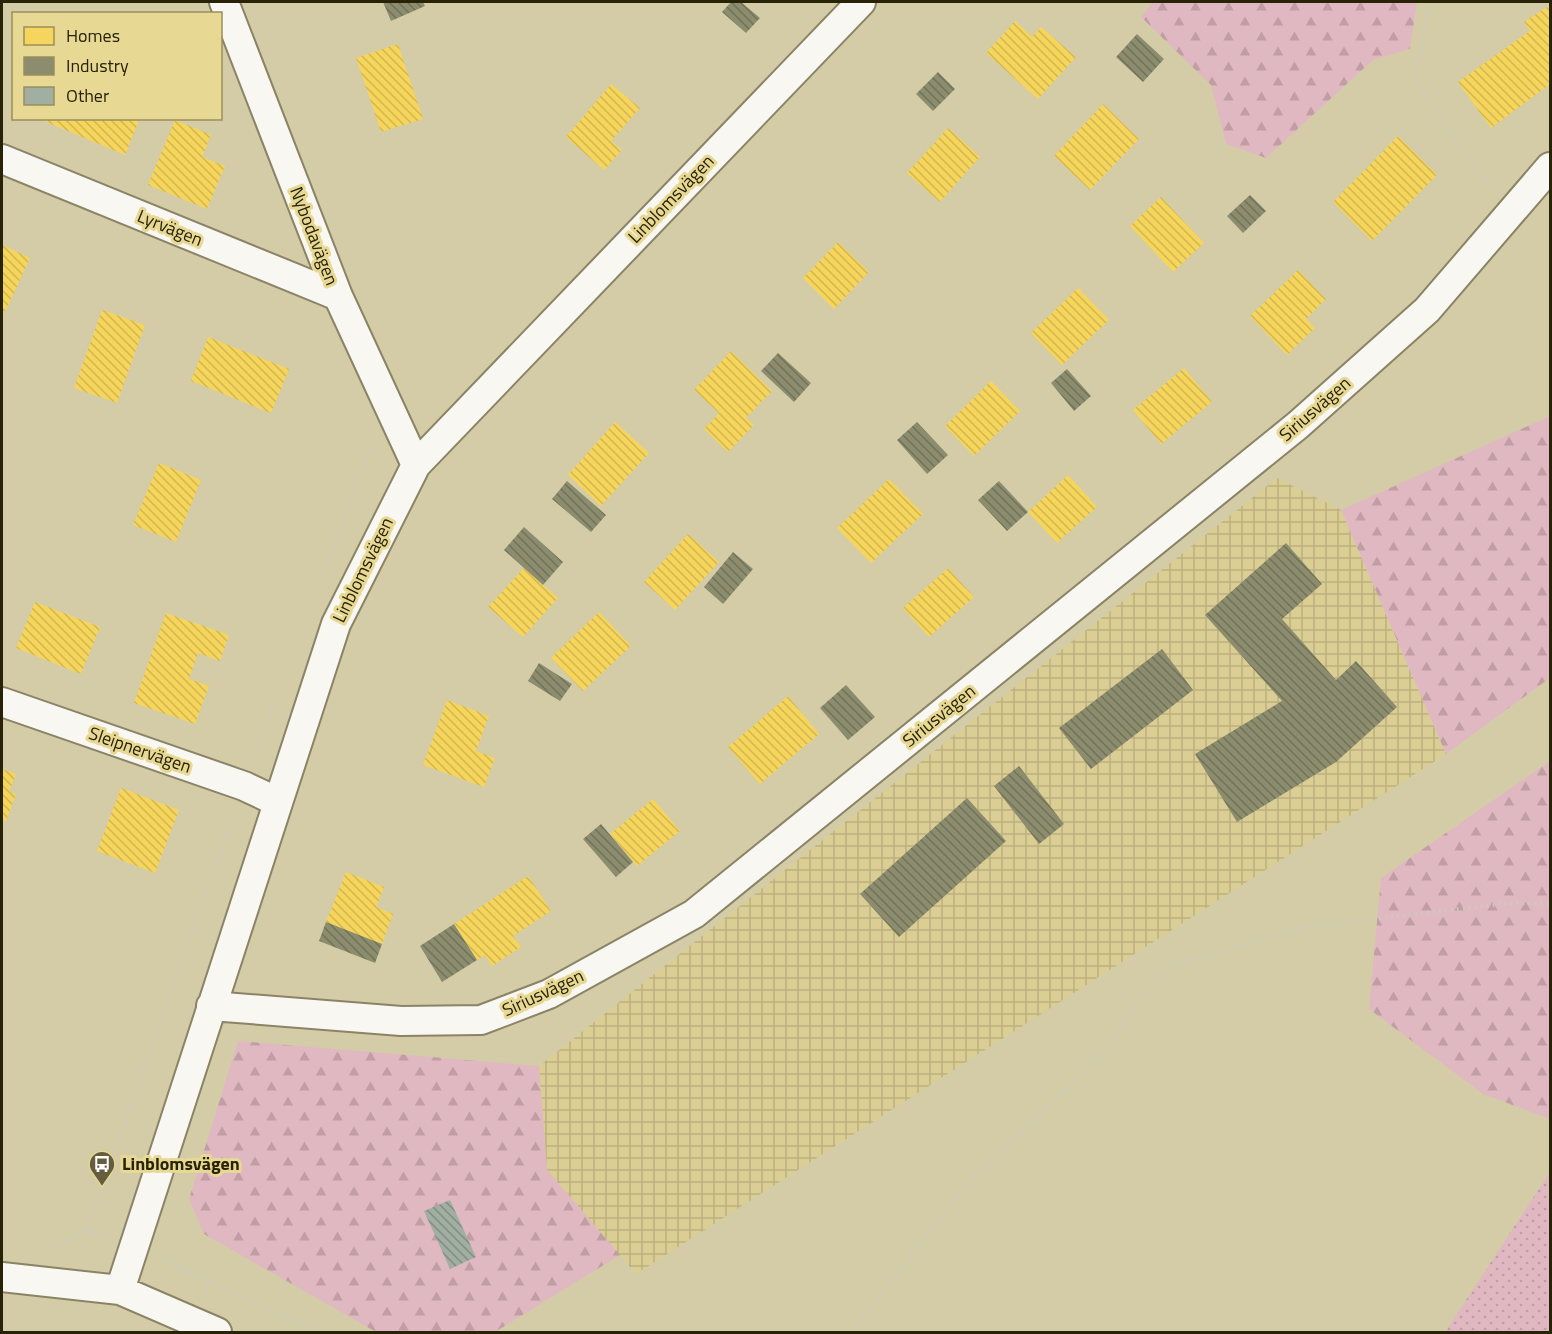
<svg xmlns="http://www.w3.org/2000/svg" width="1552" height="1334" viewBox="0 0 1552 1334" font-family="'Titillium Web',sans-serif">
  <defs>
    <pattern id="industrial-grid" width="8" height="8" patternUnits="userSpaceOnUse" patternTransform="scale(1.5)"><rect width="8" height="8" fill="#dbce94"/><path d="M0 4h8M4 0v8" fill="none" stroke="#bcb17e"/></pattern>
    <pattern id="green-dots" width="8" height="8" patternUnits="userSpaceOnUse" patternTransform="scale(1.5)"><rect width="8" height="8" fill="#e0b8c1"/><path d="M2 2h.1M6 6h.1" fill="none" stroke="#c09ea4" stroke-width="1.8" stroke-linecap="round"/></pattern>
    <pattern id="forest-firs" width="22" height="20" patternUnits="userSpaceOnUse" patternTransform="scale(1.5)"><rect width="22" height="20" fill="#e0b8c1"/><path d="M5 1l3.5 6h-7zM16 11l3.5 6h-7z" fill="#c09ea4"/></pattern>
    <pattern id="homes-back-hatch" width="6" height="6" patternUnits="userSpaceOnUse" patternTransform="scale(1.5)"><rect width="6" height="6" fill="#f6d55c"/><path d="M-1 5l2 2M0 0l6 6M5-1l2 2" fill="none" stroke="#d3b74e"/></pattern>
    <pattern id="industry-back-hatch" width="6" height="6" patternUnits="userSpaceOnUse" patternTransform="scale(1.5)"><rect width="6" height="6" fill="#8c8c6e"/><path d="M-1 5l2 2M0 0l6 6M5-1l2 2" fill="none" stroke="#727258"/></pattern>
    <pattern id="building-back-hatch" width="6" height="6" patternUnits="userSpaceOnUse" patternTransform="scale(1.5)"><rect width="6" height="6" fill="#a1aea2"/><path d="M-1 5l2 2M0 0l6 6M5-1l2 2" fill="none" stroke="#838d82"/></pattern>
  </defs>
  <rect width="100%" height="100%" fill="#d4cca7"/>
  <path fill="url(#industrial-grid)" d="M1277,478L1341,510L1446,754L636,1274L547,1170L539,1066Z"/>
  <path fill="url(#green-dots)" d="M1550,1172V1332H1445Z"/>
  <path fill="url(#forest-firs)" d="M1153,2H1417L1410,49L1373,60L1266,158L1226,144L1211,85L1141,17Z
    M1550,416V678L1446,754L1341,510Z
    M1550,761V1119L1483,1094L1369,1009L1381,878Z
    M238,1041L539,1066L547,1170L620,1255L495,1332H376L204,1234L189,1199Z"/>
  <path fill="url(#homes-back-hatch)" d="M1550,5V84L1491,128L1458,82L1530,31L1524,22Z
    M1015,21L1032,37L1041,27L1076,57L1038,99L986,53Z
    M398,44L423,119L381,132L356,58Z
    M611,84L640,108L611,141L622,150L604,170L566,137Z
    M1103,104L1139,139L1090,190L1054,156Z
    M43,118H140L125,155L42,120Z
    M175,120L211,135L202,157L225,166L207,209L148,185Z
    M948,128L980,157L940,202L907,173Z
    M1398,136L1437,175L1372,241L1333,202Z
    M1161,197L1204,243L1173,272L1130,226Z
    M838,242L869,272L834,309L803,278Z
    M2,245L30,258L5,312L2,310Z
    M1298,270L1326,299L1306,319L1315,328L1287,355L1250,316Z
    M1078,288L1109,320L1062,365L1031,333Z
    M102,310L145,325L117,403L74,388Z
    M208,337L289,369L271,413L191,381Z
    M731,351L772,391L746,418L754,425L728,452L704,429L719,413L694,390Z
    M1184,368L1212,402L1161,444L1133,410Z
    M991,381L1020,411L974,456L945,426Z
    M615,422L649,453L601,506L568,475Z
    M159,463L201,480L176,542L133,525Z
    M1068,475L1097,507L1057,543L1028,512Z
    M889,479L923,514L871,563L837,528Z
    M688,534L719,562L675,610L644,582Z
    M524,568L558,598L523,637L488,607Z
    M948,568L974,597L929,637L903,608Z
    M35,602L100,627L81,674L16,648Z
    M599,612L631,646L583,691L551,658Z
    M166,613L229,635L220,661L198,653L189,679L209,686L195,724L134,703Z
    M788,696L819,734L760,784L728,747Z
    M447,700L489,716L476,751L495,758L484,787L423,765Z
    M2,769L16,774L9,792L16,794L6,821L2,820Z
    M121,788L179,810L155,873L97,851Z
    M653,799L680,831L637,866L610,834Z
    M346,872L384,887L376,907L393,914L382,944L326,922Z
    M528,876L551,911L513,936L521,947L492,966L485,955L477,960L454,924Z"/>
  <path fill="url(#industry-back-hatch)" d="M383,2H423L425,6L391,21Z
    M731,2H741L760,18L746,33L722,12Z
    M1137,34L1164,59L1143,82L1116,57Z
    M938,72L955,89L933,111L916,94Z
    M1250,195L1266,211L1243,233L1227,216Z
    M778,353L811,383L794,402L761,371Z
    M1067,369L1091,396L1074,411L1051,383Z
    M917,422L948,455L927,474L897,440Z
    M567,481L606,515L591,532L552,499Z
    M999,481L1028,512L1007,531L978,500Z
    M524,527L563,562L543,585L504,550Z
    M1286,543L1322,584L1282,619L1336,680L1356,661L1397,707L1336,762L1237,822L1195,754L1282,701L1205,615Z
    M733,552L753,569L723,604L704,587Z
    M1162,649L1193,690L1091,769L1059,728Z
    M539,663L572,684L560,701L528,681Z
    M846,685L875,717L848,740L820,708Z
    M1019,766L1064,824L1039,844L994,786Z
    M967,798L1006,841L899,937L860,894Z
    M601,824L633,862L616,877L583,839Z
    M326,922L382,944L375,963L319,941Z
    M454,924L477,960L442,982L420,946Z"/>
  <path fill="url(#building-back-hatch)" d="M450,1200L476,1257L450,1269L424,1211Z"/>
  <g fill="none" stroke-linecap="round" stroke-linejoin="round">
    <g stroke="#8a8366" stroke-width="32">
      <path id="street" d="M224,2L338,296L416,465
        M2,159L338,296
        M2,702L244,786L278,802
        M211,1006L401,1021L481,1020L549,994L694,914L1298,425L1427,310L1550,167
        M2,1277L120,1290L217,1332
        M120,1290L336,624L416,465L861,2"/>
    </g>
    <path stroke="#cdcabf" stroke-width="4" stroke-dasharray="1.5 4.5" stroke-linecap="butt" d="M1429,2L1416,82L1491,189
      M323,575L371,448L375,449
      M255,757L274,705
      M87,1230L234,815
      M52,1250L87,1230L106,1238
      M161,1260L207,1280L318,1332
      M207,1280V1295
      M852,1332L971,1179L1080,1076L1167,967L1304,927L1509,903L1550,904"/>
    <use href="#street" stroke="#f9f7f2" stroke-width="28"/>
  </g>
  <defs>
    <g id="bus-pin" transform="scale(1.35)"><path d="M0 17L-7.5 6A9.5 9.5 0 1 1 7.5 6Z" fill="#645e3f" stroke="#e7d894"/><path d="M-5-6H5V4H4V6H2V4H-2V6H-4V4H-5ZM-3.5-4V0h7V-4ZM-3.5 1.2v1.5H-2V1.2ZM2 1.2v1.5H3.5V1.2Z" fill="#fff"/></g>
  </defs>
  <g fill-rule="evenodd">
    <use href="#bus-pin" x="102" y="1164"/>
  </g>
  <g text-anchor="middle" stroke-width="6" stroke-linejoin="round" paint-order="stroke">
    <g font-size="18" fill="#282207" stroke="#e7d894">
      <text transform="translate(671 199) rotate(-46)" y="6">Linblomsvägen</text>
      <text transform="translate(170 228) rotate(22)" y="6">Lyrvägen</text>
      <text transform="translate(314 236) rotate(69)" y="6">Nybodavägen</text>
      <text transform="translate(1315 409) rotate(-41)" y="6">Siriusvägen</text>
      <text transform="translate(363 570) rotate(-64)" y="6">Linblomsvägen</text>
      <text transform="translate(939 716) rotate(-39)" y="6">Siriusvägen</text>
      <text transform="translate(140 750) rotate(19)" y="6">Sleipnervägen</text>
      <text transform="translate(543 993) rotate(-25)" y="6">Siriusvägen</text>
    </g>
    <g font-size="18" font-weight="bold" fill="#282207" stroke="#e7d894" text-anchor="start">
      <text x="122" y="1170">Linblomsvägen</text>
    </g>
  </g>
  <rect width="1552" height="1334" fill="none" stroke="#282207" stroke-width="6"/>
  <rect x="12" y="12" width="210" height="108" fill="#e7d894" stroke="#9b8f5c" stroke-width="1.5"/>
  <rect x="24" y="27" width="30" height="18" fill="#f6d55c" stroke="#9b8f5c" stroke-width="1.5"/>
  <text x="66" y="42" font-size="18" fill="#282207">Homes</text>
  <rect x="24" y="57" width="30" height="18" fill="#8c8c6e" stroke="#9b8f5c" stroke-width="1.5"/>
  <text x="66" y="72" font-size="18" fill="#282207">Industry</text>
  <rect x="24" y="87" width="30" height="18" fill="#a1aea2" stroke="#9b8f5c" stroke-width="1.5"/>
  <text x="66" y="102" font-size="18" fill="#282207">Other</text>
</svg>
